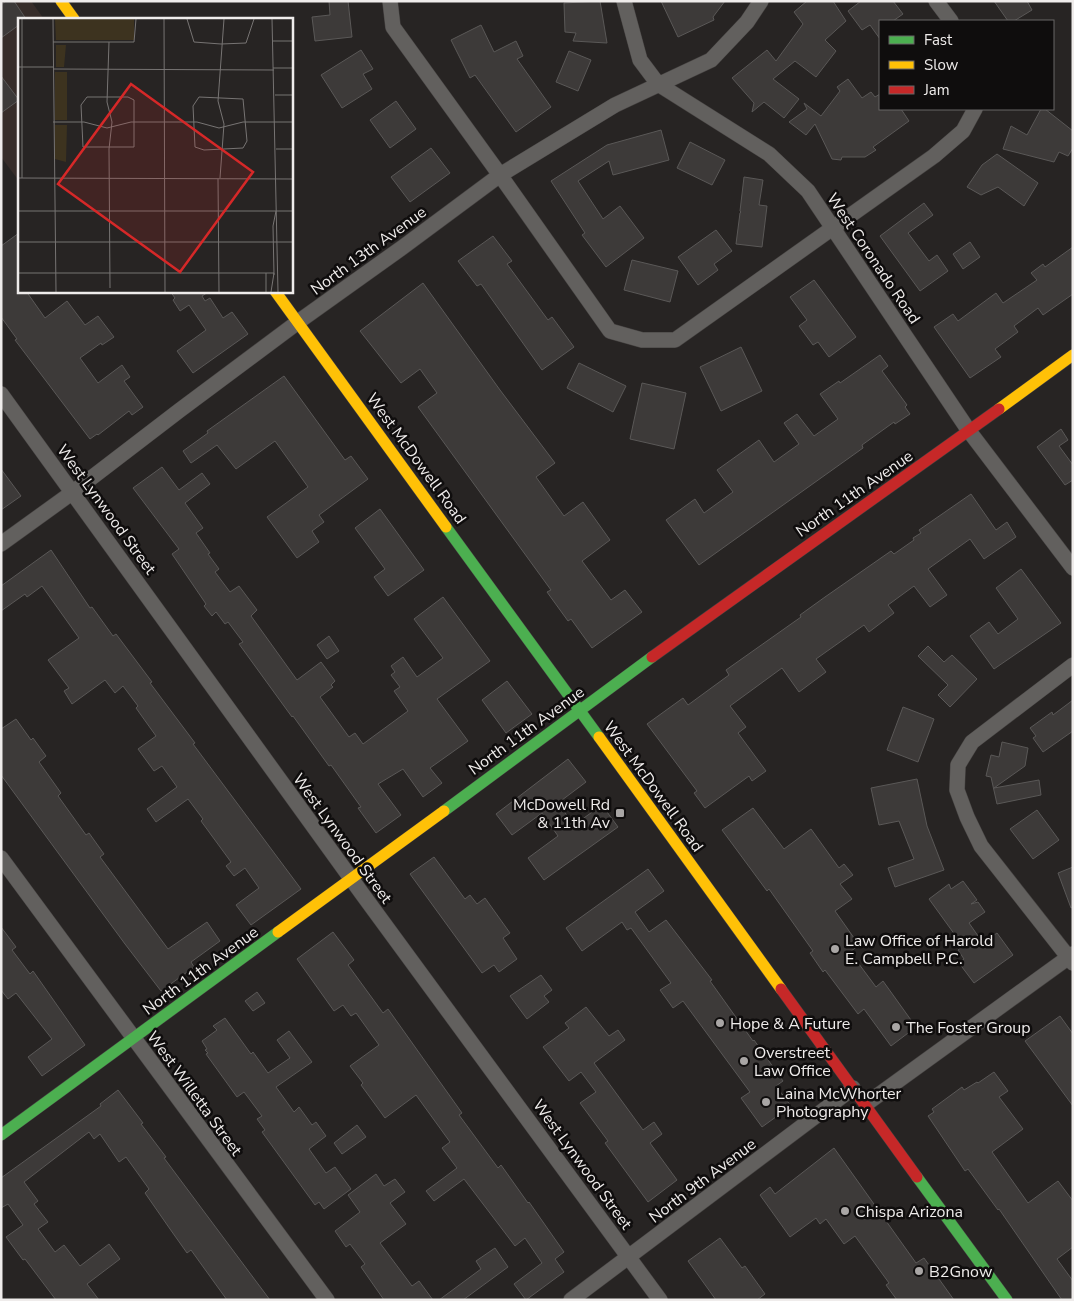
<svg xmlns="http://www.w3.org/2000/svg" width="1074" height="1301" viewBox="0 0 1074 1301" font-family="'Nunito Sans',sans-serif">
  <rect width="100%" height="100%" fill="#272423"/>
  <path fill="#372d2a" d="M1,1H31L44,19H19V181L1,157Z"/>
  <path fill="#3d3a39" stroke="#5a5857" d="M6,1H14L26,19H19V25L1,38V5Z
    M329,1H348L352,37L315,41L312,17L330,15Z
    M600,1L607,43L573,41L576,33L565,32L564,3Z
    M661,1H725L713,17L714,20L678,37Z
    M807,1H833L846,21L825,40L836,51L816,77L795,61L773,79L799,99L784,118L764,102L752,112L754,103L732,78L767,50L776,61L803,24L794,12Z
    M861,1H893L903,14L893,21H880V39L870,25L862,30L848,11Z
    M994,1H1027L1032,10L1014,21H1008Z
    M481,25L494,52L516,41L523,56L517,59L551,107L516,132L475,75L470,78L451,40Z
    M361,50L373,69L363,74L372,89L342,108L321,75Z
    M569,51L591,60L578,91L556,82Z
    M1,76L19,100L1,113Z
    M848,79L862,98L871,92L875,97L880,94V109H901L909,121L873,147L876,150L865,157H842L841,160L832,159L815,124L806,135L789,122L807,109L804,103L821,116L840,91L837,87Z
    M396,101L416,129L390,148L370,120Z
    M1041,109H1045L1073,131V148L1068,156L1059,152L1054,162L1003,149L1011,126L1027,135Z
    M661,130L669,160L613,175L609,161L578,181L603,219L620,206L644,238L606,267L582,235L585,233L551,181L607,145Z
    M690,142L725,160L712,185L677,168Z
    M431,148L450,173L410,202L391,177Z
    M997,154L1038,183L1024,206L998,187L981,195L967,187L982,165Z
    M744,177L763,180L759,205L767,206L762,247L736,244L740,213L741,212L740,211Z
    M924,203L933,215L908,233L929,261L937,255L948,271L920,291L880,236Z
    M716,230L732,251L714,264L718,270L698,285L678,257Z
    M19,233V291H26L45,318L67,301L85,325L98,316L114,337L102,345L101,343L80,358L98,383L122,365L130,377L124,381L143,407L132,415L129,411L98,435L97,434L90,439L15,340L17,339L1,317V246Z
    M493,236L512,261L507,264L548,320L552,317L574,347L542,370L481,284L477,286L458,261Z
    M970,242L980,257L963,269L953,254Z
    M1073,247V294L1043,315L1038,308L1014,326L1018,332L995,349L1001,357L970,378L934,327L953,314L958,321L996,293L1003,303L1037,280L1031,273L1043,264L1045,267Z
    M632,260L678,271L670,302L624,290Z
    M814,280L856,337L829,357L818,342L813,345L799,326L807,320L790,297Z
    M423,283L500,390L555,463L536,477L564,516L583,502L610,540L582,561L611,600L625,590L642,612L592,648L571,619L568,621L547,592L551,590L418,407L437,393L420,369L401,383L360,331Z
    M170,291H210L202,296L205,301L210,298L223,318L232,312L248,334L193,373L177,351L206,330L189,305L180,311L173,300L175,298Z
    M741,347L762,391L721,411L700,367Z
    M880,355L888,366L882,371L907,405L905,407L910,414L895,424L894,422L862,445L863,448L699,565L666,520L695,499L704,513L733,492L717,470L759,440L774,462L799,444L784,423L797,414L814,436L838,419L820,394L839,381L840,383Z
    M579,363L626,386L613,412L567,388Z
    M284,376L345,460L351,456L368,479L319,515L324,522L312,531L319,542L297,558L267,517L308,487L275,441L236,469L217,445L191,463L183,451L208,433L207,431Z
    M642,383L686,393L674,449L630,439Z
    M1061,429L1068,440L1059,446L1073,465V480L1065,485L1037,447Z
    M162,467L179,490L202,473L210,484L185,503L203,528L196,533L210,553L208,554L219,569L215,572L230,592L239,586L257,610L251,616L297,680L321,662L335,681L331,685L333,687L320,697L349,737L355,733L363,744L408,711L394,691L400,687L391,675L395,672L391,666L403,657L417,677L443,658L414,619L443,597L490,661L437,699L468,741L430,768L442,783L423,797L403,769L378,784L401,815L376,833L358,808L361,807L331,765L329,766L293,716L292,717L239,644L243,642L228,622L225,624L216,612L212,616L204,606L206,604L172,554L179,549L133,488Z
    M1,469L21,496L1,510Z
    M971,494L996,530L1007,522L1016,537L984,559L970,539L928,569L947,595L930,607L914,586L888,605L894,613L869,632L864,625L816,659L826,672L799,692L782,668L730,706L746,727L738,733L766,771L752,781L749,776L705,808L694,793L697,791L647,724L683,698L688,705L729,675L726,670L801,617L800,615L825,597L891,551L894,554L914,540L913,538L921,533L919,530Z
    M380,509L424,570L388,596L374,577L385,569L355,528Z
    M51,550L90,608L92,607L113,636L116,634L152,682L150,683L195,743L193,744L301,889L251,925L236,905L259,888L245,868L234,876L226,866L231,862L201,821L203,819L188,799L156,822L147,809L177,787L162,766L154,771L138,749L156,736L136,708L138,706L123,686L115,693L105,680L72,704L64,691L69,688L48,660L79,638L42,586L27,597L25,594L1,611V586Z
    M1021,569L1061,623L994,669L970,636L989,622L998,634L1018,619L996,588Z
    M329,636L339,651L327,659L317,645Z
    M928,646L944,662L952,655L977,679L950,707L938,695L948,685L918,656Z
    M507,681L532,714L506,733L482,700Z
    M1073,700V731L1043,752L1033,738L1036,736L1030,728L1052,712L1053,715Z
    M903,707L934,719L918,762L887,750Z
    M16,719L31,740L33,738L46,756L39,762L61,793L58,796L86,835L89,833L104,854L100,857L168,949L207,922L220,941L191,962L194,967L161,991L125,944L1,775V729Z
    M1002,742L1028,748L1025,766L994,788L1039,780L1041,795L997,804L991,777L986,776L991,755L999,757Z
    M568,759L586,782L558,803L574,825L602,805L618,827L544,880L528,858L558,836L542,813L512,835L496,814Z
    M917,779L927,826L944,870L895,887L888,868L914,859L899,821L879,825L871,788Z
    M753,808L784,849L811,829L839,868L844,864L853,875L840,884L852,899L835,911L859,945L850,952L876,987L883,981L916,1027L891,1046L864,1009L858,1014L825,970L823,972L810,953L813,951L769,889L767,891L722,830Z
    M1037,810L1059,840L1033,859L1010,829Z
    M434,857L465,899L470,895L477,904L485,898L510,933L503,938L517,959L499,972L494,965L482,973L410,874Z
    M1073,867V907L1071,908L1058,873Z
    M648,869L664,891L635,912L649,932L666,920L712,980L710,981L753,1041L754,1040L783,1081L776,1086L791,1106L762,1127L741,1098L750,1092L683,1001L673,1008L660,990L671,983L631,928L627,930L622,922L582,951L566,928Z
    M963,881L977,900L971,904L978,902L985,912L969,923L983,943L997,933L1013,955L974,983L959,963L964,959L958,950L963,946L929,899L949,884L951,889Z
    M1,927L16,947L12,950L30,974L33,971L85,1045L42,1076L28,1057L52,1039L16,993L8,999L1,990Z
    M333,932L354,960L348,965L383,1013L388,1009L462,1113L459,1115L498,1168L501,1165L528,1203L529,1202L564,1252L555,1259L564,1272L526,1300L514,1284L542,1263L525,1238L515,1246L464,1179L434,1201L426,1191L457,1168L442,1148L450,1142L416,1095L385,1118L361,1085L363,1083L350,1066L379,1045L356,1013L351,1016L343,1005L334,1011L297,959Z
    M541,975L552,990L544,996L549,1002L527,1019L510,996Z
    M257,992L265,1003L253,1011L245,1001Z
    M586,1007L609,1036L618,1030L625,1040L594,1063L643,1130L654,1122L662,1134L650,1143L677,1180L648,1202L605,1143L608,1141L580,1103L596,1092L581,1072L569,1081L543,1047L569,1028L565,1023Z
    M1060,1016L1073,1034V1106L1025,1041Z
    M225,1018L251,1054L253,1052L268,1073L290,1058L277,1040L289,1031L312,1062L276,1087L294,1112L299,1107L312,1125L316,1122L326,1136L309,1149L326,1173L335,1167L351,1189L324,1209L319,1202L315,1205L262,1132L265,1130L257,1119L262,1116L244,1092L237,1097L206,1054L208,1053L205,1050L207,1049L202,1041L217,1030L213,1026Z
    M994,1072L1008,1091L999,1097L1023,1129L992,1152L1028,1203L1058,1181L1073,1201V1247L1057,1259L1073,1281V1300H1062L999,1209L998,1210L968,1169L965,1171L928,1116L934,1112L932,1109L962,1087L964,1090L977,1082L978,1083Z
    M118,1090L143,1123L141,1124L166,1157L164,1158L270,1300H227L191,1250L187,1253L170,1229L145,1193L149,1189L126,1157L119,1162L100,1134L94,1139L89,1132L24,1182L38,1201L34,1204L48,1222L38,1229L55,1252L64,1245L80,1266L109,1244L120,1259L87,1284L99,1300H56L25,1259L23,1260L6,1237L23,1225L8,1204L1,1208V1178L101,1106L100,1104Z
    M357,1125L366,1137L342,1154L334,1143Z
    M834,1148L916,1263L924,1258L954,1300H897L886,1285L889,1283L855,1236L844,1244L826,1219L820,1224L816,1218L790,1237L760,1195L770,1187L775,1194Z
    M376,1174L384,1186L395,1179L405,1192L390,1203L406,1224L380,1243L412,1286L419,1281L433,1300H384L361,1267L365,1264L350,1244L346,1247L335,1231L360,1212L348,1195Z
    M720,1238L742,1268L745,1266L765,1294L757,1300H716L688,1261Z
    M495,1248L508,1267L463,1300H439L481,1269L476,1261Z"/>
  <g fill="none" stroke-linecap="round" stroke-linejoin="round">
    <g stroke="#454241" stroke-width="16">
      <path id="street" d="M390,1L393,27L500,175L610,331L642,340H675L934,156L963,131L975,109
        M624,1L640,60L658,84L769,154L808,191L969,431L1073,568
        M936,1L951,21
        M1,394L363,895L660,1300
        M1,544L73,492L180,410L298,322L403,247L500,175L615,105L711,60L747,22L761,1
        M1073,665L972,742L958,765L957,790L967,817L981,846L1073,963
        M1,858L327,1300
        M866,1104L1073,954
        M571,1300L853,1088"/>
    </g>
    <g stroke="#454241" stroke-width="12">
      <path id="fast" d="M446,527L599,737
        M444,811L652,657
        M1,1135L278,932
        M917,1177L1007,1300"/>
    </g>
    <g stroke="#454241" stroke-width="12">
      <path id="slow" d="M61,1L74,19
        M275,291L446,527
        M999,409L1073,355
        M599,737L781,989
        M278,932L444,811"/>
    </g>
    <g stroke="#454241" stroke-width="12">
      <path id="jam" d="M652,657L999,409
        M781,989L917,1177"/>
    </g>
    <use href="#street" stroke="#62605e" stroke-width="15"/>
    <use href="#fast" stroke="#4caf50" stroke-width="11"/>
    <use href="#slow" stroke="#ffc107" stroke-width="11"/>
    <use href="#jam" stroke="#c62828" stroke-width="11"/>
  </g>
  <g fill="#a9a6a5" stroke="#0f0d0d" stroke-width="2">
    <rect x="615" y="808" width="10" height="10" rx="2.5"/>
    <circle cx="835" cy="949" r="5"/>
    <circle cx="720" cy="1023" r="5"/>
    <circle cx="896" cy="1027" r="5"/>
    <circle cx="744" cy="1061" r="5"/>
    <circle cx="766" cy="1102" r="5"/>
    <circle cx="845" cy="1211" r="5"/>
    <circle cx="919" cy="1271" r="5"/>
  </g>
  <g text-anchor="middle" stroke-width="5" stroke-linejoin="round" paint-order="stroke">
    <g font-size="16" fill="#efeceb" stroke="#0f0d0d">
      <text transform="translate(368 250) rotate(-36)" y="6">North 13th Avenue</text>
      <text transform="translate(874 258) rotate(56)" y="6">West Coronado Road</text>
      <text transform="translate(417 458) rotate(54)" y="6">West McDowell Road</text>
      <text transform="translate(854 493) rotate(-35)" y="6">North 11th Avenue</text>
      <text transform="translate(107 509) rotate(54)" y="6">West Lynwood Street</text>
      <text transform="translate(526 730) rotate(-36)" y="6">North 11th Avenue</text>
      <text transform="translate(654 786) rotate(54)" y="6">West McDowell Road</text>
      <text transform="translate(343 838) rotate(54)" y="6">West Lynwood Street</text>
      <text transform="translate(200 970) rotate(-36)" y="6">North 11th Avenue</text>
      <text transform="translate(195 1093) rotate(54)" y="6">West Willetta Street</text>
      <text transform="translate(583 1164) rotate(54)" y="6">West Lynwood Street</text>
      <text transform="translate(702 1180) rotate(-37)" y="6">North 9th Avenue</text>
    </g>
    <g font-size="16" fill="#efeceb" stroke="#0f0d0d" text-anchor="start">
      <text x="610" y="810" text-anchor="end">McDowell Rd<tspan x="610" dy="18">&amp; 11th Av</tspan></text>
      <text x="845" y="946">Law Office of Harold<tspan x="845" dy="18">E. Campbell P.C.</tspan></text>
      <text x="730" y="1029">Hope &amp; A Future</text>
      <text x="906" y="1033">The Foster Group</text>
      <text x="754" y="1058">Overstreet<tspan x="754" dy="18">Law Office</tspan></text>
      <text x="776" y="1099">Laina McWhorter<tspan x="776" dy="18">Photography</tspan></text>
      <text x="855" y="1217">Chispa Arizona</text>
      <text x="929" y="1277">B2Gnow</text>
    </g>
  </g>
  <g transform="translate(18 18)">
    <rect width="275" height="275" fill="#272423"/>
    <path d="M37,1H116V22H38ZM38,27H48L46,49H38ZM37,54H49V102H37ZM37,107H49L48,144L37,141Z" fill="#3d331f"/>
    <path fill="none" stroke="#777473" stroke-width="1" d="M35,1L38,274M146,1L147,274M169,1L176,24L203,26L228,25L236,1M254,1L260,274M255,23H275M35,24H116L118,1M91,24L89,84L94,104L91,131L92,270M0,49H35M255,50H275M35,51L256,52M257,77H275M69,79H110L116,82V129H65L63,87ZM181,79L225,81L229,123L225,130L186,132L177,129L175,88ZM35,104H66L89,110L113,104H179L201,110L225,104H275M258,131H275M0,160L275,161M4,160V1M202,160L206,106L200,83L206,1M200,161L201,274M0,193H275M0,224H275M0,255H256M248,255V274M256,257L255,208L258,193M253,274L256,255"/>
    <path fill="#d62828" fill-opacity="0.15" stroke="#d62828" stroke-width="2.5" d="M113,66L235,154L162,254L40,166Z"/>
    <rect width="275" height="275" fill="none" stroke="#efeceb" stroke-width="2.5"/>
  </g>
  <rect width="1074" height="1301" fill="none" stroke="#efeceb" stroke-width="5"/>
  <rect x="879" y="20" width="175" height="90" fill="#0f0d0d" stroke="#696666"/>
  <rect x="889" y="36" width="25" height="8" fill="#4caf50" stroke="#696666"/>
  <text x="924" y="45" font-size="15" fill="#efeceb">Fast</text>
  <rect x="889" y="61" width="25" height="8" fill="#ffc107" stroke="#696666"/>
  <text x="924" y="70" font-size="15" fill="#efeceb">Slow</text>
  <rect x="889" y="86" width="25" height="8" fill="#c62828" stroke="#696666"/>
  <text x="924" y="95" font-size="15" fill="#efeceb">Jam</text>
</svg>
